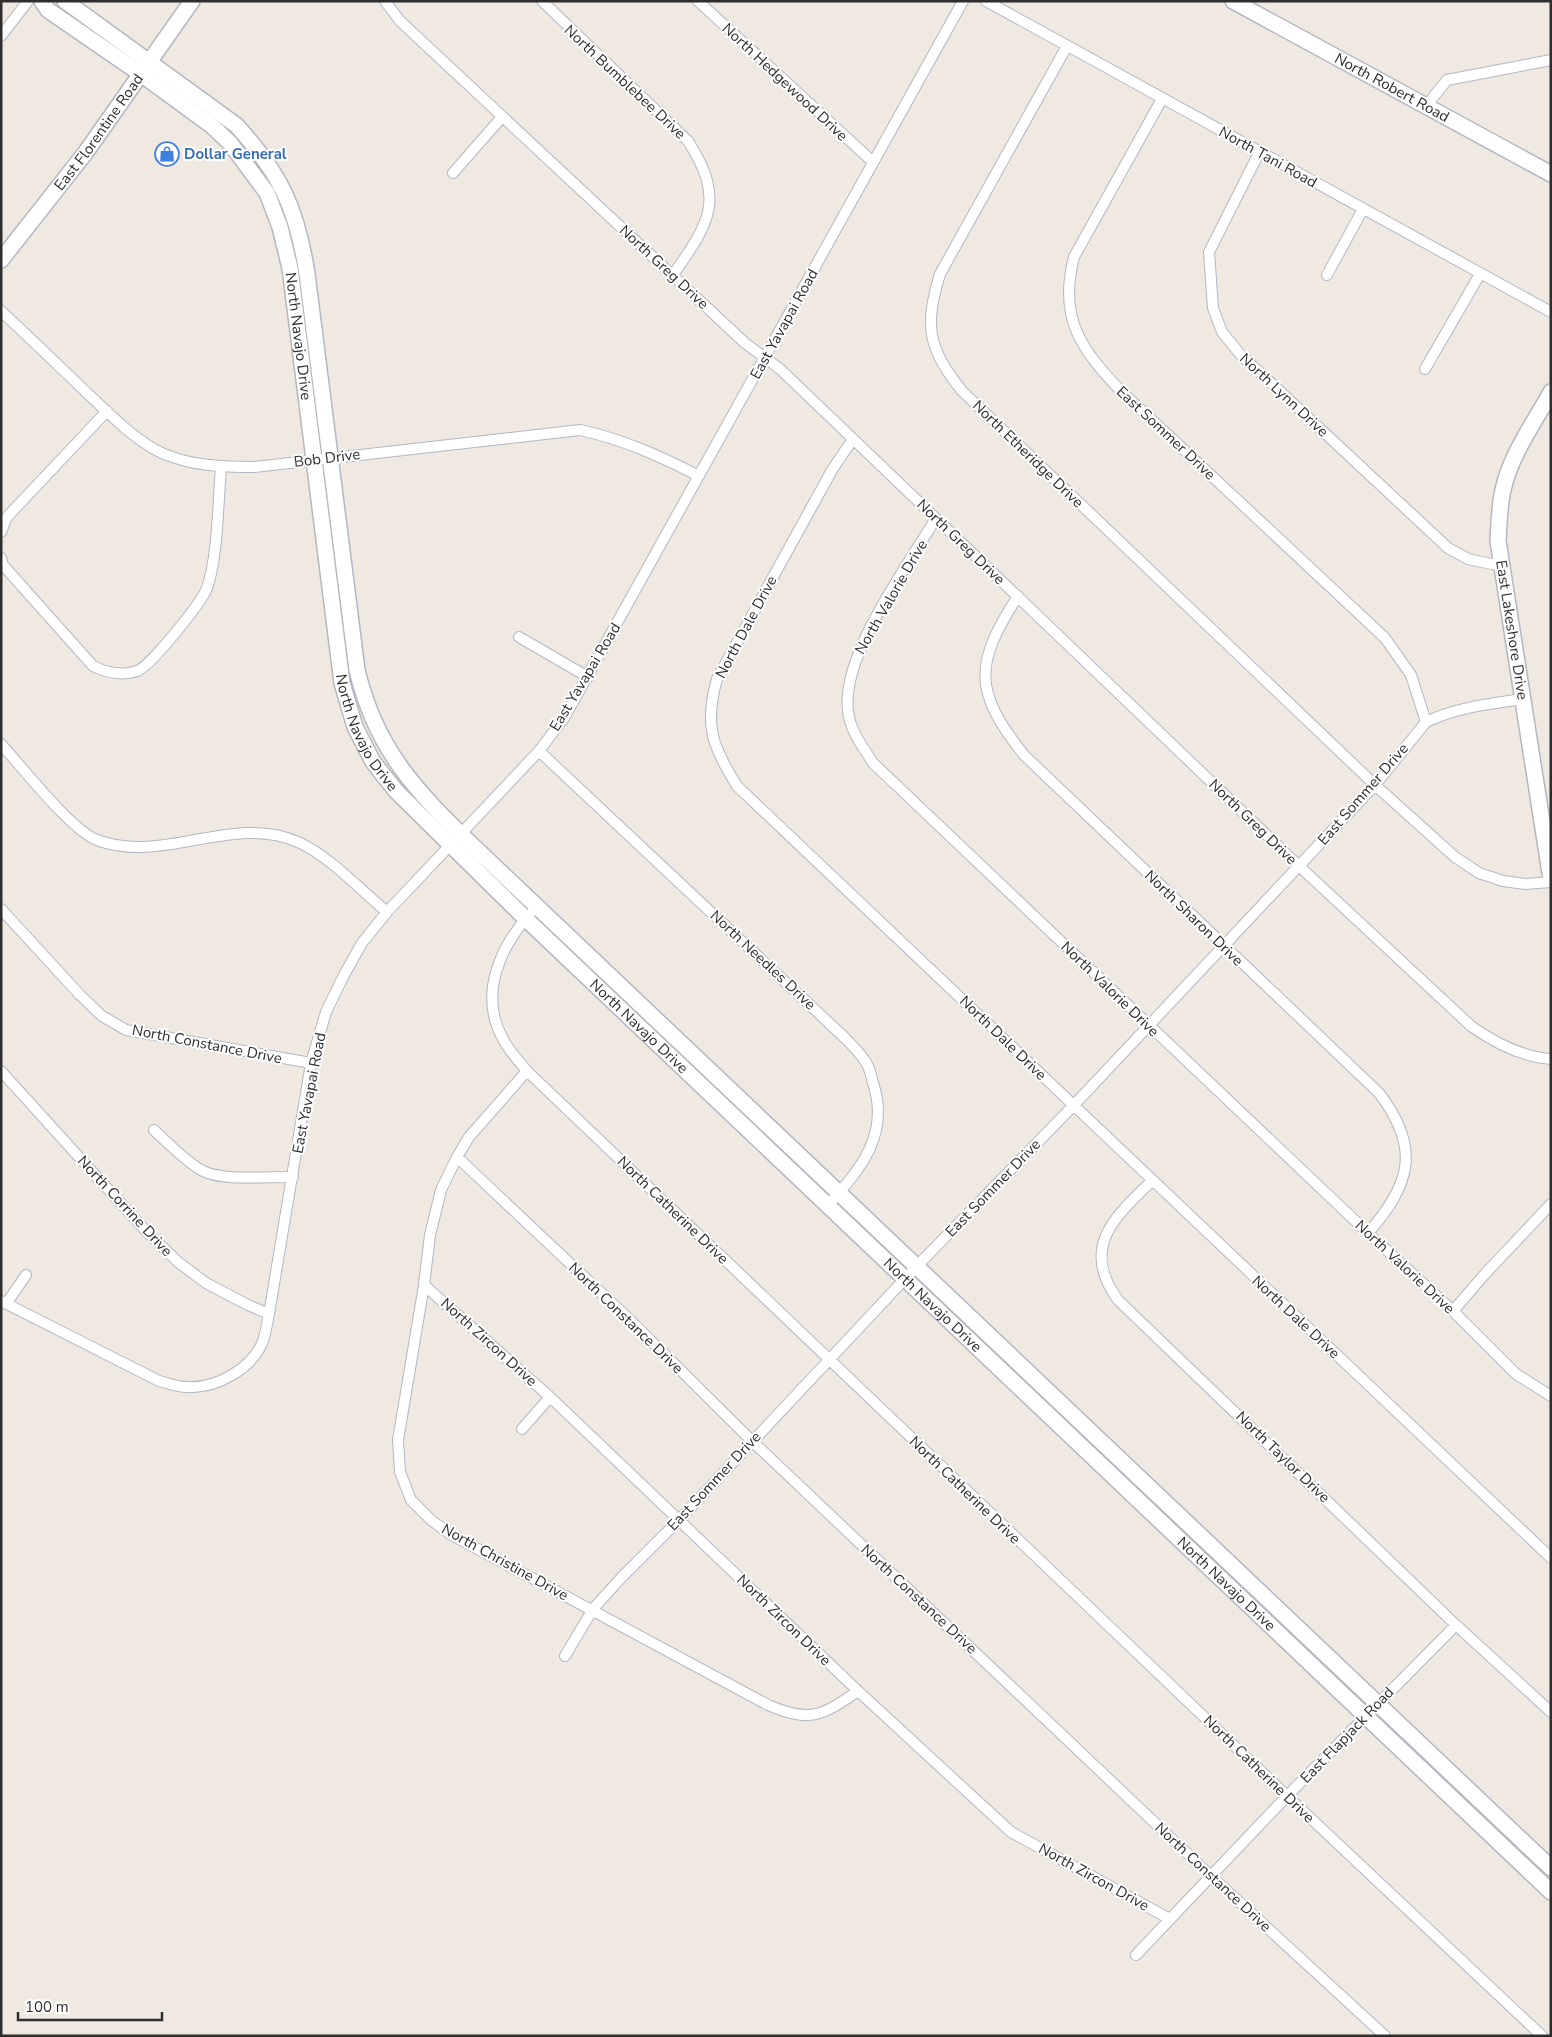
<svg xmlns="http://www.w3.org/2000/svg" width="1552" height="2037" viewBox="0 0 1552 2037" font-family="'Nunito Sans',sans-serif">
  <rect width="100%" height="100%" fill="#efe9e1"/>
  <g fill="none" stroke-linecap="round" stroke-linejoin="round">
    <g stroke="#b4b7c1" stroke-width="12">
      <path id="street" d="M385,1L400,21L745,343L780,369L1299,866L1471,1026C1495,1043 1521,1057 1551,1059
        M542,1L688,141C726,200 709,223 673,275
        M698,1L873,162
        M986,1L1551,312
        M1,36L28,1
        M1067,46L940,274C924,327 928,348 962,391L1375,785L1455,857L1479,873L1503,881L1525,884L1551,882
        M1426,106L1447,80L1551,60
        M1259,153L1209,252L1213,308L1222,332L1240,354L1448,548L1468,559L1501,566
        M453,173L502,117
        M1327,275L1363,209
        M1,311C30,338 59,366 87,393C110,414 135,441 164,454C193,466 224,467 254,467L580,430C622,439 660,456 699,476
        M1425,369L1480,274
        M853,439L832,470L717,679C704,725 712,746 737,786L1551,1558
        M936,518C907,567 841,655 848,711C850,731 863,747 873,763L1368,1233L1453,1311L1516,1374L1551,1396
        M1,532L7,517L107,411
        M1,558L3,565L93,666C107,673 122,676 137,671C150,667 202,602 207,588C218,557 218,501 221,467
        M1018,596C974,664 973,691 1024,755L1379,1093C1421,1148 1411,1184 1368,1233
        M519,637L588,677
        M1426,722C1457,707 1489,704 1523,699
        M1,744C21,766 72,831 97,840C163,865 233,813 298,842C331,857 359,889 387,912
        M539,751L845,1038C852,1045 860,1053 865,1061C870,1067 871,1076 873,1083C890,1134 861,1169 828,1205
        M1,909L80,995L102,1016L126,1030L311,1063
        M530,914C500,947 479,994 502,1037C508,1050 518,1060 527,1071L1287,1796L1542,2036
        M1,1071L146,1231L178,1262L206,1283L248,1305L269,1314
        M527,1071L469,1137L457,1157L441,1190L430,1235L424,1285L398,1440L400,1472L411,1500L431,1520L450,1534L768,1705C810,1723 822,1716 858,1691
        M154,1130C168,1143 184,1160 201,1170C222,1182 268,1176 293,1177
        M457,1157L631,1321L752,1441L1212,1877L1385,2036
        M1152,1181C1114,1217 1080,1248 1118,1300L1456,1625L1551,1712
        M424,1285L550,1397L858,1691L1011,1832L1170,1919
        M1,1301L159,1381C168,1383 178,1387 186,1387C216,1389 252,1369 263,1341C266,1332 267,1323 269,1314L311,1063L326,1012L344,975L362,943L387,912L539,751L564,718L963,1
        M6,1304L26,1275
        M1453,1311L1484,1275L1551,1204
        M522,1429L550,1397
        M565,1656L593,1609L621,1578L679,1520L917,1266L1074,1105L1375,785L1426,722L1411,675L1385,638L1123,393C1081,350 1058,318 1074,257L1162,99
        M1136,1955L1287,1796L1456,1625"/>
    </g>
    <g stroke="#b4b7c1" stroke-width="18">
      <g id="secondary">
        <path id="s1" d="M42,1L48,10L141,74L212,126L230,143L267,193L280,227L290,268L342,683L355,727L373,762L396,791L526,919L1551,1892"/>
        <path d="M65,1L236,125C281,174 297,209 307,274L357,670C376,750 416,791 473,846L1551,1868"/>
        <path id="s2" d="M1233,1L1551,174"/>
        <path id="s3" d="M1,260L86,152L192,1"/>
        <path id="s4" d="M1551,392C1534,423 1510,456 1503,490C1499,507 1499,524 1498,541L1551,879"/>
      </g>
    </g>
    <use href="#street" stroke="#fff" stroke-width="10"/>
    <use href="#secondary" stroke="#fff" stroke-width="15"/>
  </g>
  <defs>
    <g id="shop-ring" transform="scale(1.25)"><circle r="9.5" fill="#fff" stroke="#3f7fe0" stroke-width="1.5"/><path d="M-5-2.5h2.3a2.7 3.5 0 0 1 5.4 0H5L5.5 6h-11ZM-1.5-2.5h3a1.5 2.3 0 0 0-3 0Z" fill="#3f7fe0"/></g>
  </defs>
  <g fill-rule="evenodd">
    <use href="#shop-ring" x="167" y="154"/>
  </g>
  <g text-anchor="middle" stroke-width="4" stroke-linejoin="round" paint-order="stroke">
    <g font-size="15" fill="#2e2e2e" stroke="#fff">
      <text transform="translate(625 82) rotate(43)" y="5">North Bumblebee Drive</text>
      <text transform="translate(785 82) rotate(43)" y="5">North Hedgewood Drive</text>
      <text dy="5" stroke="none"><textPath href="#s2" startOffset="181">North Robert Road</textPath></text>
      <text dy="5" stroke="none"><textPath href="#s3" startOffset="161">East Florentine Road</textPath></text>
      <text transform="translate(1268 157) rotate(29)" y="5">North Tani Road</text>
      <text transform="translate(664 267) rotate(43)" y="5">North Greg Drive</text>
      <text transform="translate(784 324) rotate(-61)" y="5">East Yavapai Road</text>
      <text dy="5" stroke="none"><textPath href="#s1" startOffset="446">North Navajo Drive</textPath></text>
      <text transform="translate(1284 395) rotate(43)" y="5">North Lynn Drive</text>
      <text transform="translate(1166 433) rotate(43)" y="5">East Sommer Drive</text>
      <text transform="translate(1028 454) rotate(44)" y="5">North Etheridge Drive</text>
      <text transform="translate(327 458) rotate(-7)" y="5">Bob Drive</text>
      <text transform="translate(961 542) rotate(44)" y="5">North Greg Drive</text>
      <text transform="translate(891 597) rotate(-60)" y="5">North Valorie Drive</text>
      <text transform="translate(746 627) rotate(-62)" y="5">North Dale Drive</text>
      <text dy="5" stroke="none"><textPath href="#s4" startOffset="251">East Lakeshore Drive</textPath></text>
      <text transform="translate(585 677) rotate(-59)" y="5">East Yavapai Road</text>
      <text dy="5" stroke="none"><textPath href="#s1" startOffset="851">North Navajo Drive</textPath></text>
      <text transform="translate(1363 794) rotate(-49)" y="5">East Sommer Drive</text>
      <text transform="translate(1253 822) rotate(44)" y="5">North Greg Drive</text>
      <text transform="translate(1194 918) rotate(44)" y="5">North Sharon Drive</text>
      <text transform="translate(763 960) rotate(43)" y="5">North Needles Drive</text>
      <text transform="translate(1110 989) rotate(44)" y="5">North Valorie Drive</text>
      <text dy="5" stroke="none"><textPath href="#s1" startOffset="1256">North Navajo Drive</textPath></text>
      <text transform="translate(1003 1038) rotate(44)" y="5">North Dale Drive</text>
      <text transform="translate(207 1044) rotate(11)" y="5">North Constance Drive</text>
      <text transform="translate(309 1093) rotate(-79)" y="5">East Yavapai Road</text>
      <text transform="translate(993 1188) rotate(-46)" y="5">East Sommer Drive</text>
      <text transform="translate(125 1206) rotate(47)" y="5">North Corrine Drive</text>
      <text transform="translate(673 1210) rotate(44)" y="5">North Catherine Drive</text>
      <text transform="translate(1405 1267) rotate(43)" y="5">North Valorie Drive</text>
      <text dy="5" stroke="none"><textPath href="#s1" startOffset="1661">North Navajo Drive</textPath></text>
      <text transform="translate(1296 1317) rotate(43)" y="5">North Dale Drive</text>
      <text transform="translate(626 1318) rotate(44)" y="5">North Constance Drive</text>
      <text transform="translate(489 1342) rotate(42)" y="5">North Zircon Drive</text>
      <text transform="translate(1283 1457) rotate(44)" y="5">North Taylor Drive</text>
      <text transform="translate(714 1481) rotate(-47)" y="5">East Sommer Drive</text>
      <text transform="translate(965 1490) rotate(44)" y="5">North Catherine Drive</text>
      <text transform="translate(505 1562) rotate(29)" y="5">North Christine Drive</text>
      <text dy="5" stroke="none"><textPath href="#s1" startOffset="2066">North Navajo Drive</textPath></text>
      <text transform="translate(919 1599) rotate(43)" y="5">North Constance Drive</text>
      <text transform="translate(784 1620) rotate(44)" y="5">North Zircon Drive</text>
      <text transform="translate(1347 1735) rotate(-46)" y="5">East Flapjack Road</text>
      <text transform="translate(1259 1769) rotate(44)" y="5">North Catherine Drive</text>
      <text transform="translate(1094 1877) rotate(29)" y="5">North Zircon Drive</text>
      <text transform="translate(1213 1877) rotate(43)" y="5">North Constance Drive</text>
    </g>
    <g font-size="15" font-weight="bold" fill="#366cbe" stroke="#fff" text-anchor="start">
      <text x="184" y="159">Dollar General</text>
    </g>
  </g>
  <rect width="1552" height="2037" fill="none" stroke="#2e2e2e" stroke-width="5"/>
  <path d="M18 2012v8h144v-8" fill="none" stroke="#2e2e2e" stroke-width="2.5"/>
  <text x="25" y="2012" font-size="15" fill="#2e2e2e" stroke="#ffffff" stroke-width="4" paint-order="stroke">100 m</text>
</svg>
